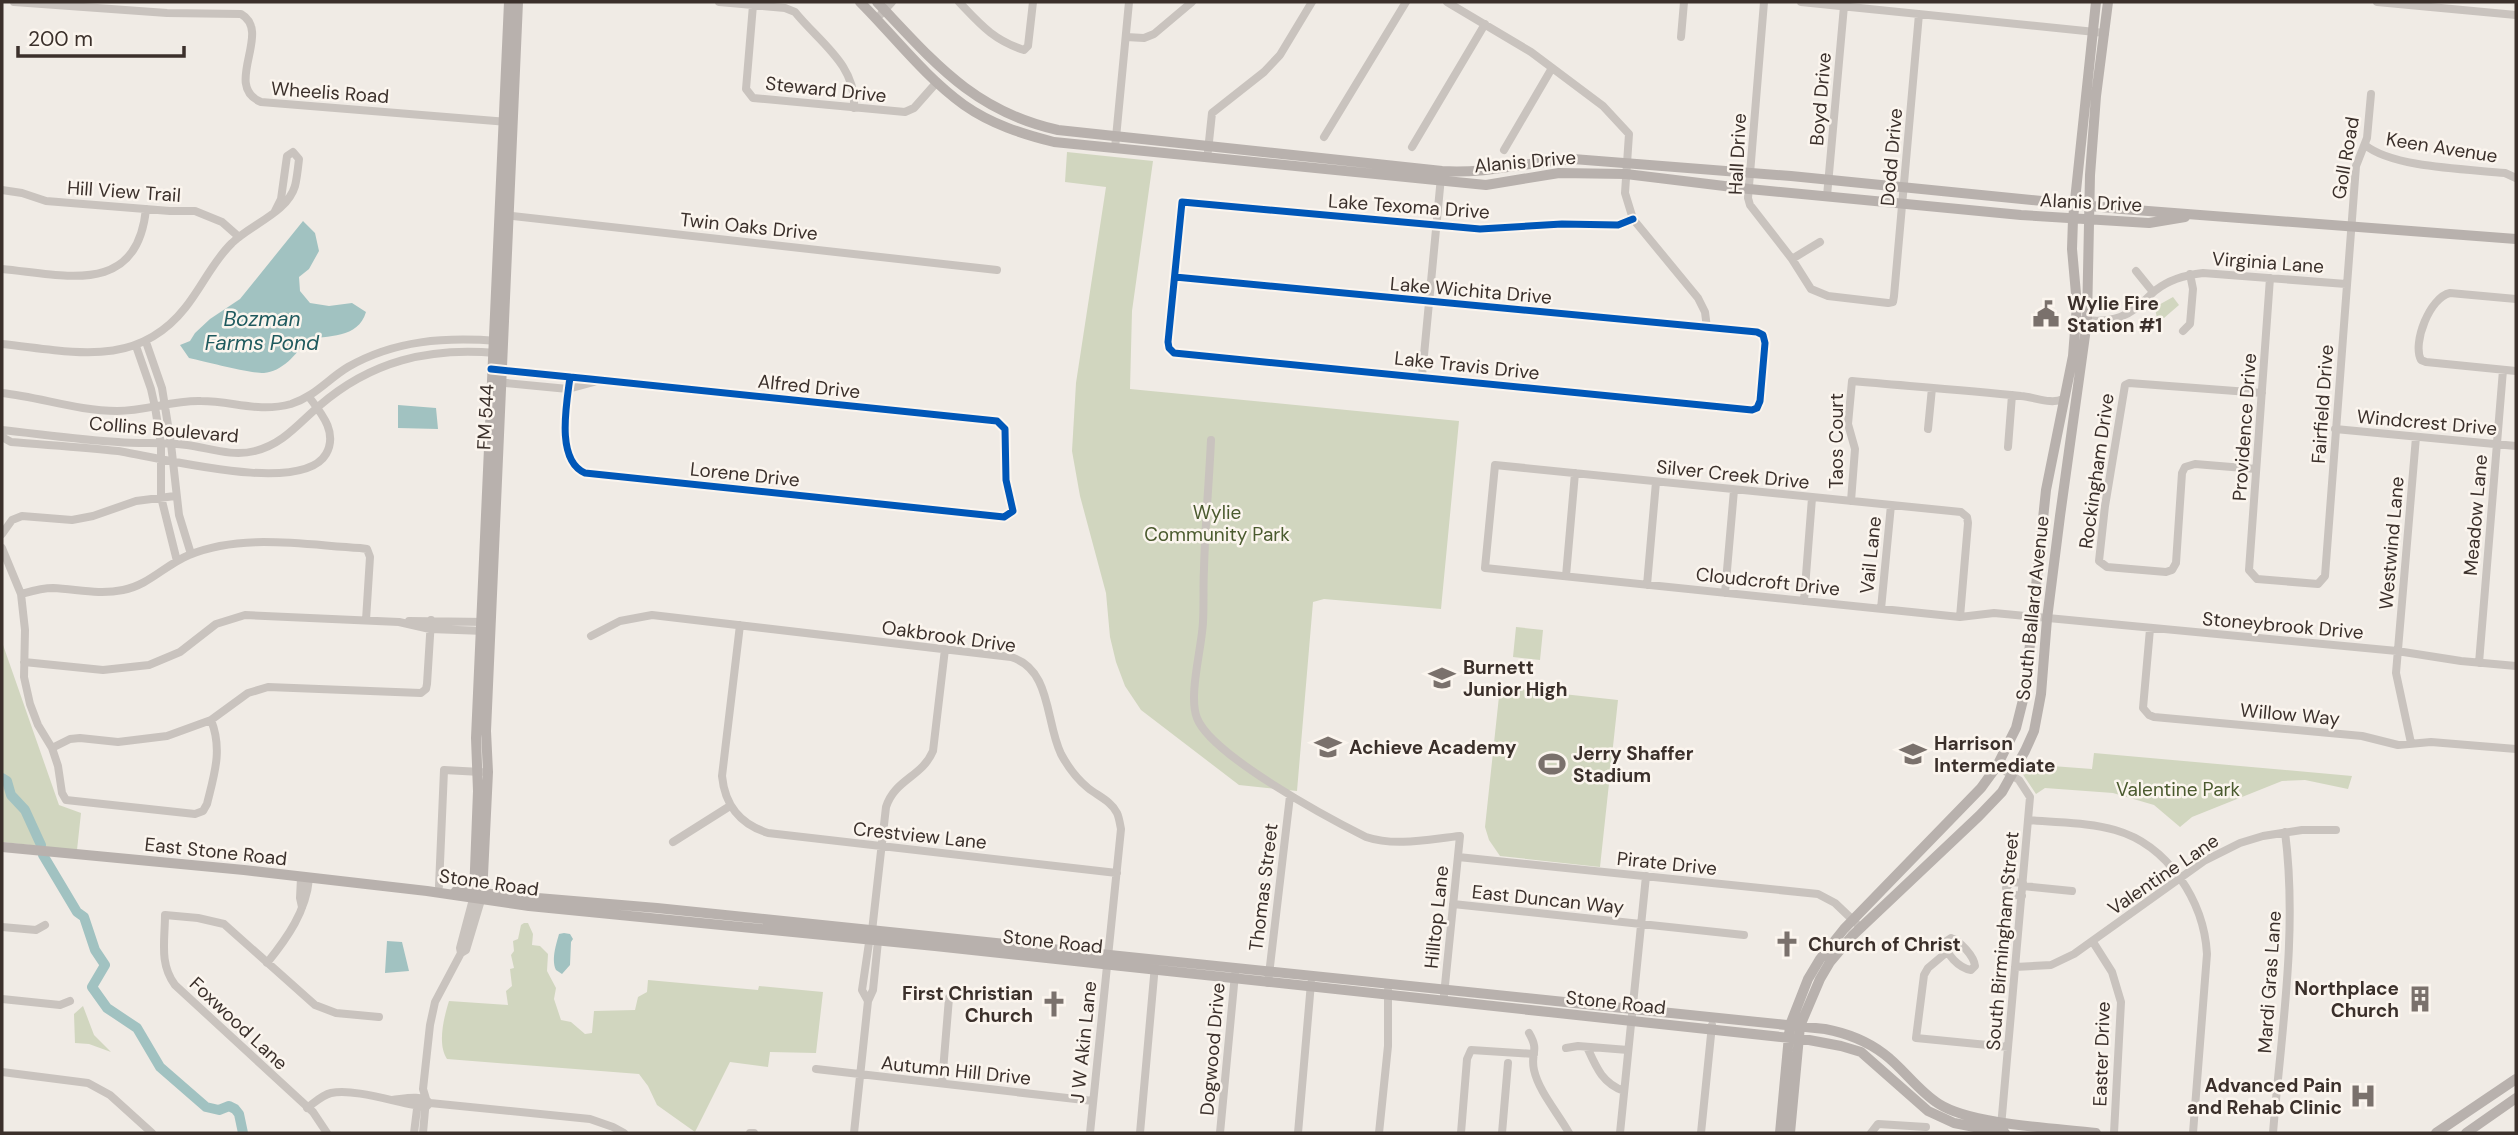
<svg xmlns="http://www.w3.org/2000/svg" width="2518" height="1135" viewBox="0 0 2518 1135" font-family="'DM Sans',sans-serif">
  <rect width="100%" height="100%" fill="#f0ebe5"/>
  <path fill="#d1d6bf" d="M1067,152L1153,161L1132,311L1130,389L1459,421L1441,609L1324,599L1313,602L1297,791L1239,785L1141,710L1125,686L1116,662L1110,637L1106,593L1080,496L1072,451L1076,383L1106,187L1065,182Z
    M2173,297L2179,305L2164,318L2157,319L2155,307Z
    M1516,627L1543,630L1540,660L1513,657Z
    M2,642L59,805L81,813L77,850L2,842Z
    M1500,687L1618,700L1600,867L1500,856L1489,840L1485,827Z
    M2094,753L2352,776L2348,789L2305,780L2282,781L2192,817L2180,827L2154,805L2113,793L2045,788L2036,794L2022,773L2021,769L2025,764L2092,769Z
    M524,923H528L533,934L532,945L540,946L548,954L547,971L556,988L554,999L561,1020L571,1022L585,1034L592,1033L594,1011L635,1010L638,997L647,992L648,980L758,990L759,986L823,992L816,1053L770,1052L768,1067L730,1062L695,1132L657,1105L648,1086L639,1074L447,1059C437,1044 444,1017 449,1001L508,1005L506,991L512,986L510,969L514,968L511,955L514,951L513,941L518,939L521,925Z
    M83,1006L94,1035L111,1052L89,1044L75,1043L74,1014Z"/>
  <path fill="#a1c2c1" d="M303,221L315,233L319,251L309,269L299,277L300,291L310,303L329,306L352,303L366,312C358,339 328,335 305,340C298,354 281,372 264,373C247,373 208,362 189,358L180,345L190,341L195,333L210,319L240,299Z
    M398,405L436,408L438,429L398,428Z
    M564,933L570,934L573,939L571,942L570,965L562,974L556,970C551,960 556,945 559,934Z
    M387,941L402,942L409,971L385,973Z"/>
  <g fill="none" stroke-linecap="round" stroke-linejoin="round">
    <path stroke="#a1c2c1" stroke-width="10" d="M2,778L7,781L11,795L25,810L41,845
      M43,855L77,912L84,917L95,950L105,965L92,987L107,1008L137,1028L160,1067L206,1107L219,1110L229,1106L235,1109L239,1114L243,1133"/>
    <path stroke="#c9c3be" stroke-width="8" d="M14,2L167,13L241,14C273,32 222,86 261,102L508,122
      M719,2L785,8L795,12C819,42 857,65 854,108
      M959,2C980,24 993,40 1024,50L1028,46L1033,2
      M1447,2L1531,52L1603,106L1629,134L1625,193L1633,219L1698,298L1705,312L1707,328
      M1764,2L1748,198L1750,205L1792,259L1811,289L1828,296L1888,303L1893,302L1894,296L1919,14
      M1801,2L2105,33
      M2377,2L2516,15
      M753,5L746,89L753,98L905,112L914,108L937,82
      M881,14L892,2
      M1126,37L1144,38L1154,34L1192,2
      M1681,37L1684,2
      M1324,137L1406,2
      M2365,145C2393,168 2468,169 2505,173L2516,178
      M1412,147L1485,24
      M1115,148L1129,2
      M1504,150L1552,68
      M1208,151L1212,113L1264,72L1280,55L1312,2
      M2,190L22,193L46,201L170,211H195L222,222L239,237
      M1827,196L1844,6
      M504,215L997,270
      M1792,259L1820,242
      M2,269C65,275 137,297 146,209
      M2136,271L2153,292
      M1175,277L1757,332L1763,335L1765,343L1760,401L1757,408L1752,410L1174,353L1169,348L1168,342L1182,202L1480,229L1562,224L1618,225L1633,219
      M2270,278L2249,570L2257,579L2318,584L2325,576L2356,166L2367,138L2371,94
      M2516,299L2450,293C2430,297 2412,343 2421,360L2426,362L2516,371
      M2075,319C2091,321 2105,322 2120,317C2135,312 2144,300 2156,290C2170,279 2185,275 2203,273L2346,284
      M2183,331L2190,324L2193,289L2190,274
      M146,342L162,388L171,444L179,515L191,554
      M2,344C70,351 136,370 185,308C202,287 213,261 232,243C251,224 287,213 295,186C297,178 298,168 299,159L293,152L287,156L281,199L275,211
      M136,346L151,389L155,407L161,444V497L177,561
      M499,370L590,379L997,421L1005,429L1006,480L1013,511L1004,517L585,473C555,460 567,402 570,377
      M1422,376L1441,177
      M496,382L568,389L594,382
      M2,393C40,397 78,411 117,411C146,411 173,400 201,401C233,401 258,413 291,404C314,397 328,379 348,367C395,340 445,337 498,341
      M1928,429L1932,388
      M2335,429L2516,446
      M2,430C40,434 79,440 118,442C141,444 164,442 187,445C209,448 232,457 255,451C283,444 298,424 319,406C371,361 429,347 496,353
      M2,437L11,442C46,445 83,447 118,451C158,457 302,496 326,454C338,433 322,414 309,397
      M1211,440C1209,483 1205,526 1204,569C1203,586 1204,604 1203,622C1202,647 1188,696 1197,718C1211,755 1328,818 1366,837C1396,847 1430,839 1460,836L1444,995
      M2008,447L2012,395
      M2256,469L2195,464L2185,467L2182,473L2176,563L2172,570L2166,572L2107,567L2099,561L2105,506L2125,385L2129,383L2262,393
      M1851,501L1855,449L1848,424L1852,381C1908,386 1965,390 2021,396C2035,397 2051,405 2063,399
      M2,534L12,520L22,516L72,520L93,516L136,501L175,496
      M2,548L21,594L25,630L24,677L30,704L38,725L52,748L58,766L62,793L66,800L195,814L203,811L207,804C214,775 223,750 211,720
      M1566,576L1575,473
      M1647,585L1656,482
      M1725,593L1734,490
      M21,594C32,591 42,588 53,588C77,589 98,595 123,590C149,585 165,565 189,555C242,533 305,545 360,548L367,549L370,557L366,620
      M1804,601L1812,498
      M1881,609L1891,505
      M1960,617L1968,523L1967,517L1961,512L1495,465L1485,568L1960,617L1994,613L2397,651L2461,661L2516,666
      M409,621L487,622
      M740,625L722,776C725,806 740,824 768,833L1117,873
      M2150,629L2143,708L2149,715L2154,717L2362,736L2398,745L2431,742L2516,749
      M591,636L620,621L652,615L1011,657C1052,670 1045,721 1061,754C1068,767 1077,779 1088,788C1098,796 1111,801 1117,813C1119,817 1120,824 1121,829L1090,1133
      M24,662L103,670L149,665L180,652L216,624L245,615L399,622L430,629L485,631
      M2479,663L2503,370
      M2411,743L2396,673L2416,437
      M52,748L70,739L80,738L118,742L167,736L211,720L248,693L268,687L421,693L426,689L427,684L431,620
      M1997,766L2019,780L2030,797L2001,1127
      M2029,820C2057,823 2088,822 2115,830C2168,845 2204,901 2207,954L2193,1133
      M673,842L730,806
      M1458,857L1818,894L1835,903L1856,923
      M301,878L300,898L302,907
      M439,886L444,770L481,772
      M2023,886L2072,891
      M2022,896L2009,894L2006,888L2011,882L2023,883
      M1453,904L1744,935
      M2,927L36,930L45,925
      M872,931L886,807C895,779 922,777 933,751L945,649
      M1951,938C1960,941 1974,956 1975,966L1971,970C1959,968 1945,954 1945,942Z
      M2093,942L2112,972L2121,1002L2114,1133
      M1947,952L1928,968L1924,975L1916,1038L2008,1047
      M461,953L460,948L473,899
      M267,963C288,937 306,911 309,879
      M2015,967L2051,965L2074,954L2204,861L2240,843L2263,836L2302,830H2336
      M1268,983L1290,796
      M2,999L60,1005L70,1001
      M868,1001L862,990L870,936
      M1529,1033C1540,1052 1530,1052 1534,1070C1539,1092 1558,1113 1569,1133
      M1587,1047C1596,1067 1602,1083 1624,1091
      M1566,1048L1578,1046L1628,1050
      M816,1069L1093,1101
      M2,1072L88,1083L110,1095L152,1133
      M942,1083L949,998
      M392,1100C404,1099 420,1094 430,1103L590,1119L613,1127L624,1133
      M307,1108C314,1103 322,1095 331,1093C356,1088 400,1104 426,1107L428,1105
      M327,1133L313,1112L175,985C159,964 165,940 165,915L198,918L224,924L315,1005L336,1013L379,1017
      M414,1133L418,1101
      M423,1133L426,1099L423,1089L430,1025L435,1002L461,953L466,950L481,900
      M750,1133H754
      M854,1133L868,1001L873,990L878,941L876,937
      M1140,1133L1155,965
      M1220,1133L1235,974
      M1298,1133L1311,983
      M1379,1133L1388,1046V990
      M1461,1133L1467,1059L1471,1050L1534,1054
      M1502,1133L1508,1063
      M1620,1133L1646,876
      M1701,1133L1712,1025
      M1871,1133L1878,1124L1926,1127
      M2273,1133C2281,1034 2298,932 2285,832"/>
    <path stroke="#b8b1ad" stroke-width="10" d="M860,2C894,36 925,77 964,105C991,124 1022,134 1054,142L1486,185L1559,173L1626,174L1749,189L2021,215L2149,223L2185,217
      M877,2C934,62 973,111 1058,130L1442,171C1487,174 1529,162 1573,159L1791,176L2122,209L2516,239
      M2,847L244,870L427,891L529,906L935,946L1809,1040L1841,1046L1861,1052L1928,1111L1954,1123L2005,1133
      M456,891L657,908L1825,1029C1846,1033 1867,1041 1884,1054C1903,1068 1918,1091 1939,1104C1972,1125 2055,1128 2096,1133
      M474,895L478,791L476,738L509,2
      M482,896L488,772L486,731L518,2
      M1780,1133L1790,1025L1808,979L1820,959L1844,929L1981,788L1997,766L2016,728L2025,692L2046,490L2073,356L2077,305L2072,249L2073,219L2096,2
      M1790,1133L1800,1026L1820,979L1830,962L1852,936L1979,816L2002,792L2025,751L2034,731L2041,694L2047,619L2060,516L2087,321L2090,175L2096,96L2108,2
      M2436,1133L2516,1079
      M2466,1133L2516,1098"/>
    <g stroke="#fbf5ee" stroke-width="11">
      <path id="cycleway" d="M1175,277L1757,332L1763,335L1765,343L1760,401L1757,408L1752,410L1174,353L1169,348L1168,342L1182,202L1480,229L1562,224L1618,225L1633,219
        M491,369L590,379L997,421L1005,429L1006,480L1013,511L1004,517L585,473C555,460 567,402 570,377"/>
    </g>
    <use href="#cycleway" stroke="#0057b8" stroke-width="7"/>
  </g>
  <defs>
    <g id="civic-bare" transform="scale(2.1)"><path d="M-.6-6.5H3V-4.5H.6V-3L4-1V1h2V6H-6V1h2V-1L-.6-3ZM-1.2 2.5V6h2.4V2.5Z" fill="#7a716c" stroke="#fbf5ee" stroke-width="2.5" paint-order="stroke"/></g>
    <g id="school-bare" transform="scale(2.1)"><path d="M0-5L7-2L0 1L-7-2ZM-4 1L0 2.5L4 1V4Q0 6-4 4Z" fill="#7a716c" stroke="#fbf5ee" stroke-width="2.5" paint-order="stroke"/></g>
    <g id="stadium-bare" transform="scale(2.1)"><path d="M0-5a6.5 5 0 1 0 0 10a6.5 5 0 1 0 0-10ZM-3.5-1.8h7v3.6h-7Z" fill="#7a716c" stroke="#fbf5ee" stroke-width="2.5" paint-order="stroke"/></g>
    <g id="church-bare" transform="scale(2.1)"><path d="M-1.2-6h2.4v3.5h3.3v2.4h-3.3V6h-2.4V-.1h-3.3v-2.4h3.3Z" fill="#7a716c" stroke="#fbf5ee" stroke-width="2.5" paint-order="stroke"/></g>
    <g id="building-bare" transform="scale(2.1)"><path d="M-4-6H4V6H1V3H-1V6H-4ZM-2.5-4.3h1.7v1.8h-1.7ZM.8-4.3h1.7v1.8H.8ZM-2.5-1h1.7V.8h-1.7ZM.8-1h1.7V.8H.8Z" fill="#7a716c" stroke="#fbf5ee" stroke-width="2.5" paint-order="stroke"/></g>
    <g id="hospital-bare" transform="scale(2.1)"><path d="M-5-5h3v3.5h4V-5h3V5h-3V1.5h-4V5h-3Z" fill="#7a716c" stroke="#fbf5ee" stroke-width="2.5" paint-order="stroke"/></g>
  </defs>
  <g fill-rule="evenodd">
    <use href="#civic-bare" x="2046" y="314"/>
    <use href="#school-bare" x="1442" y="678"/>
    <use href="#school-bare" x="1328" y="747"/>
    <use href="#school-bare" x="1913" y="754"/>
    <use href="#stadium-bare" x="1552" y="764"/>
    <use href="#church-bare" x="1787" y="944"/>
    <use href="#building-bare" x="2420" y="999"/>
    <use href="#church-bare" x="1054" y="1004"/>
    <use href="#hospital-bare" x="2363" y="1096"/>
  </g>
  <g text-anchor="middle" stroke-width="5" stroke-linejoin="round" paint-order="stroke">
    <g font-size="19" fill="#3b302b" stroke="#fbf5ee">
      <text transform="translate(826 89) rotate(6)" y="7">Steward Drive</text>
      <text transform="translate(330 92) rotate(4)" y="7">Wheelis Road</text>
      <text transform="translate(1820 99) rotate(-85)" y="7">Boyd Drive</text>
      <text transform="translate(2442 147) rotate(9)" y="7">Keen Avenue</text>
      <text transform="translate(1737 154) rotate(-87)" y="7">Hall Drive</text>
      <text transform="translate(1891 157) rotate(-85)" y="7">Dodd Drive</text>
      <text transform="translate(2345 158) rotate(-80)" y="7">Goll Road</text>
      <text transform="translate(1525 161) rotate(-5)" y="7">Alanis Drive</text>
      <text transform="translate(124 191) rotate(4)" y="7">Hill View Trail</text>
      <text transform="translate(2091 202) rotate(3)" y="7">Alanis Drive</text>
      <text transform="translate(1409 206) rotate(4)" y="7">Lake Texoma Drive</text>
      <text transform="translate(749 226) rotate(6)" y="7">Twin Oaks Drive</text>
      <text transform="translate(2268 262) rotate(4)" y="7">Virginia Lane</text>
      <text transform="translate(1471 290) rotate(5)" y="7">Lake Wichita Drive</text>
      <text transform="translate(1467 365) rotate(6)" y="7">Lake Travis Drive</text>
      <text transform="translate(809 386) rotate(6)" y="7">Alfred Drive</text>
      <text transform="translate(2322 404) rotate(-86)" y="7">Fairfield Drive</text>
      <text transform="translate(485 417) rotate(-87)" y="7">FM 544</text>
      <text transform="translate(2427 422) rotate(5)" y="7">Windcrest Drive</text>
      <text transform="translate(2244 427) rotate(-86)" y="7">Providence Drive</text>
      <text transform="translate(164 429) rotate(5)" y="7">Collins Boulevard</text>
      <text transform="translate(1836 441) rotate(-90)" y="7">Taos Court</text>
      <text transform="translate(2096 471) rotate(-82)" y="7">Rockingham Drive</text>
      <text transform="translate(745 474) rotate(6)" y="7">Lorene Drive</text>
      <text transform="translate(1733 474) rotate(6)" y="7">Silver Creek Drive</text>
      <text transform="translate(2475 515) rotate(-85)" y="7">Meadow Lane</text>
      <text transform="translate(2391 543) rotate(-85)" y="7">Westwind Lane</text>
      <text transform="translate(1870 555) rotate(-84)" y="7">Vail Lane</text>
      <text transform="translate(1768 581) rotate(6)" y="7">Cloudcroft Drive</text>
      <text transform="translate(2032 608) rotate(-84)" y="7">South Ballard Avenue</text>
      <text transform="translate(2283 625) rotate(5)" y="7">Stoneybrook Drive</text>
      <text transform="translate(949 636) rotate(8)" y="7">Oakbrook Drive</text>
      <text transform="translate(2290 714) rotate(5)" y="7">Willow Way</text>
      <text transform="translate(920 835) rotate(6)" y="7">Crestview Lane</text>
      <text transform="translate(216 851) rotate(6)" y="7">East Stone Road</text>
      <text transform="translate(1667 863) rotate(6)" y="7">Pirate Drive</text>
      <text transform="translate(2163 874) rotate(-34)" y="7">Valentine Lane</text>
      <text transform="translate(489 882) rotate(8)" y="7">Stone Road</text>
      <text transform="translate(1263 887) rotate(-83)" y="7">Thomas Street</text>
      <text transform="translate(1548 899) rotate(6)" y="7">East Duncan Way</text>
      <text transform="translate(1436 917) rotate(-84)" y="7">Hilltop Lane</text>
      <text transform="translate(1053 941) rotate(6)" y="7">Stone Road</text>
      <text transform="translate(2002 941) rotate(-85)" y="7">South Birmingham Street</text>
      <text transform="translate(2269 982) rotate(-86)" y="7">Mardi Gras Lane</text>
      <text transform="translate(1616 1002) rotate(6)" y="7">Stone Road</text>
      <text transform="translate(239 1023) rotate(43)" y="7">Foxwood Lane</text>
      <text transform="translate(1083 1042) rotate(-84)" y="7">J W Akin Lane</text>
      <text transform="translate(1212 1049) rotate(-85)" y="7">Dogwood Drive</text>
      <text transform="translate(2101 1054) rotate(-88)" y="7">Easter Drive</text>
      <text transform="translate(956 1070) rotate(6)" y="7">Autumn Hill Drive</text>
    </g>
    <g font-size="19" font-weight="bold" fill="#3b302b" stroke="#fbf5ee" text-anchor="start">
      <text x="2067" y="310">Wylie Fire<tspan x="2067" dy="22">Station #1</tspan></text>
      <text x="1463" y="674">Burnett<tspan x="1463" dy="22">Junior High</tspan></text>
      <text x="1934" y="750">Harrison<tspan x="1934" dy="22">Intermediate</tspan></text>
      <text x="1349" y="754">Achieve Academy</text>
      <text x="1573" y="760">Jerry Shaffer<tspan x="1573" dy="22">Stadium</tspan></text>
      <text x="1808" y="951">Church of Christ</text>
      <text x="2399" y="995" text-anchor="end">Northplace<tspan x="2399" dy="22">Church</tspan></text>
      <text x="1033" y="1000" text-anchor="end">First Christian<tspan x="1033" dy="22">Church</tspan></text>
      <text x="2342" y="1092" text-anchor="end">Advanced Pain<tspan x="2342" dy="22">and Rehab Clinic</tspan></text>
    </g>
    <g font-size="19" fill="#4a5a2e" stroke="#fbf5ee">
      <text x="1217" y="519">Wylie<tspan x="1217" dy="22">Community Park</tspan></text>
      <text x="2178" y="796">Valentine Park</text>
    </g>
    <g font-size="21" font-style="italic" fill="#1f5a5e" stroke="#fbf5ee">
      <text x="262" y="326">Bozman<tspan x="262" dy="24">Farms Pond</tspan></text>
    </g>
  </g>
  <rect width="2518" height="1135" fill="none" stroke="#3b302b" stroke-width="7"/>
  <path d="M18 46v10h166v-10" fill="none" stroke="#3b302b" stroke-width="3.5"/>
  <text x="28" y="46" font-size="21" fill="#3b302b" stroke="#fbf5ee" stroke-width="5" paint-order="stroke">200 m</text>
</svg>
